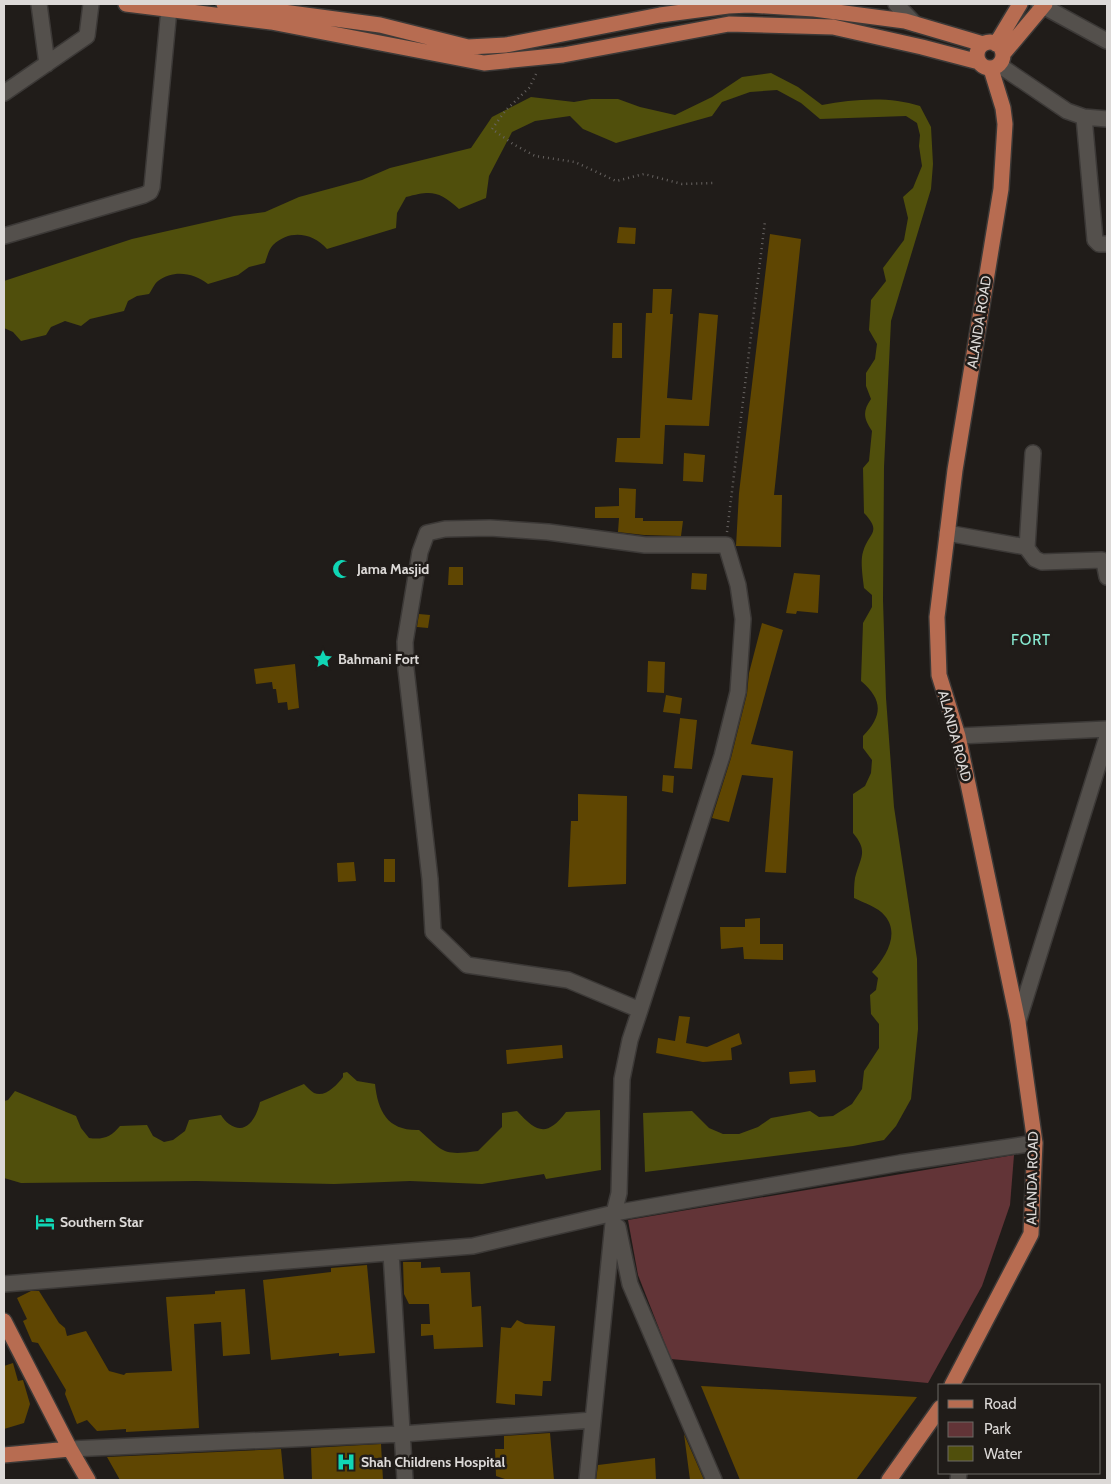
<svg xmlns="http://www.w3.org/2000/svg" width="1111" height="1484" viewBox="0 0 1111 1484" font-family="Cabin,sans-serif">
  <rect width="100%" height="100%" fill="#201c19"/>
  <path fill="#623437" d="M1014,1155L1010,1205L982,1286L928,1383L671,1359L638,1275L628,1220Z"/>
  <path fill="#504f0c" d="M771,73L798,87L822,105C854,99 889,96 920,106L931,127L933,164L931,189L891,321L884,467L883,600L886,698L894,807L917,959L918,1029L911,1099L896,1126L884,1140L853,1146L645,1172L643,1113L692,1111L709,1128L723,1134H739L758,1127L771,1118L810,1111L819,1117L833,1116L852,1104L862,1089L864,1071L879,1048V1024L871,1014L870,995L876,990L878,978L872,972C886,957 900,934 885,916C878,907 864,903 854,898C854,891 854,884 855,878C860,857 869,852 853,833V794L865,786L871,773L872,760L863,748V736C883,715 883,700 861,681L863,623L872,607V595L864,588C863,579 860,561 863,552C868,533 883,533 864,513L863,468L869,461L872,431C864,419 862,412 871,399L866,386V373L875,359L877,344L869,330L871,300L886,281L883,268L904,240L908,218L903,197L913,188L922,166L919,146L920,135L917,123L906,116L820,119L801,103L777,90L750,92L722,102L712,116L616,143L583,129L570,116L535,121L512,132L489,176L486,198L459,209C439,191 432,190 406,197L397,213L396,228L327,249C313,233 290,229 273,245C269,249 267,257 265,263L249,267L238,275L208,284C194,273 174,269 158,281C154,284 152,290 149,294L137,296L128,301L124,311L90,319L81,326L65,321L51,327L46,335L21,341L13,332L4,328V281L132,239L234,216L265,212L299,197L362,180L390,168L471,148L492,117L531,97L574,102L591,99H618L640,107L675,115L712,97L742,77Z
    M347,1072L357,1081L375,1084C378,1112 388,1131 419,1130C444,1152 442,1156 478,1151L502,1127V1113L517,1111C537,1133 547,1137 566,1112L600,1110L601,1170L546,1179L544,1174L482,1184L410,1181L334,1184L196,1181L21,1183L4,1178V1101L8,1100L15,1091L76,1116L81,1128L89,1138C103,1140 111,1137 120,1126L147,1125L153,1136L164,1142L173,1140L185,1131L189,1120L221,1115C223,1118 226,1122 229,1124C247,1137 257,1116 260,1102L304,1084C307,1087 311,1091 314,1093C325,1098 337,1085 343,1077V1073Z"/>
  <path fill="#5f4602" d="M619,227L636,228L635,244L617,243Z
    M770,234L801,239L774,495H782L781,547L736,546L739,493Z
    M653,289H672L670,314H673L667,398L692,400L699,313L718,315L709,426L665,425L663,464L615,462L617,438H640L646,313H652Z
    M613,323H622V358H612Z
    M684,453L705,455L703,482L683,481Z
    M619,488L636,489L635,518H643V521H683L681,536L644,535L618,532L619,518H595V507L619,506Z
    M449,567H463V585H448Z
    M692,573L707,574L706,590L691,589Z
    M794,573L820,575L818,613L797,611L796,614L786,613Z
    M419,614L430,615L428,628L417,627Z
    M762,623L783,630L751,744L793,751L786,873L765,872L773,778L742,775L729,822L712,818L731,758L747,694L749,673Z
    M648,661L665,662L664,693L647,692Z
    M295,664L299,708L288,710L287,702L278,703L276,689H273L272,682L256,684L254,669Z
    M666,695L682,698L680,714L663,712Z
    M680,718L697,720L692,769L674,768Z
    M663,775L674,776L673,793L662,791Z
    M578,794L627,796L626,884L568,887L571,821H578Z
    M384,859H395V882H384Z
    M354,862L356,881L338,882L337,863Z
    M760,918V944H783V960L744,959L743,947L721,949L720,927H745V919Z
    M679,1016L690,1017L686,1043L707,1047L739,1033L742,1044L731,1048L732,1060L703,1062L656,1053L658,1038L675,1041Z
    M562,1045L563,1058L507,1064L506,1050Z
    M815,1070L816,1082L790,1084L789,1072Z
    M403,1262H421V1268L440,1267L441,1273L470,1272L472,1307L481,1306L483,1347L434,1349L433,1335L421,1336V1324H430L429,1304H409L404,1294Z
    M367,1265L375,1353L339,1356V1353L271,1360L263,1280L331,1272V1268Z
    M245,1289L250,1354L223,1356L221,1322L194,1324L199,1428L126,1432V1429L97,1431L87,1420L77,1424L65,1394L66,1390L38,1343L32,1342L23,1321L27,1319L17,1298L31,1291H39L59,1323L65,1328L67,1336L86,1331L109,1371L124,1375L126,1373L172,1371L166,1297L215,1294V1291Z
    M517,1320L525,1324L555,1326L551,1381H543L542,1396L515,1394V1405L496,1403L501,1327L511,1328Z
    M13,1363L18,1381L23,1380L30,1404L24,1423L4,1429V1366Z
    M701,1386L917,1397L856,1480H740Z
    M550,1433L554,1480H508L496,1476L495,1449H504V1436Z
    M684,1434L704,1480H690Z
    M381,1444L383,1480H312L311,1448Z
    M281,1449L284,1480H120L107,1457Z
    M655,1458L656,1480H596L598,1465Z"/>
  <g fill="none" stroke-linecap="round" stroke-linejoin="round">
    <g stroke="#3c3937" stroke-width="18">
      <path id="minor" d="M39,4L47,64
        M896,4L915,24
        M1039,4L1107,41
        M999,65L1067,111L1084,117L1107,119
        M4,93L87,36L91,4
        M1084,117L1095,240L1099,244H1107
        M4,236L144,195L150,192L152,187L169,9
        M947,533L1026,547L1035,559L1042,562L1102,560L1104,562L1107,577
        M1027,548L1033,453
        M958,736L1107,729
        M1018,1022L1107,737
        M618,1227L630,1284L714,1480
        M391,1253L405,1480
        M4,1284L473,1246L614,1213L900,1163L1035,1143
        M70,1449L402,1434L593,1420
        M587,1480L614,1213L619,1193L622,1079L630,1040L640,1010L722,756L738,692L743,619L738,585L726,545H645L548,532L490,528L445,529L427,533L420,552L405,642L406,669L430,879L433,932L467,965L568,980L640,1010
        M958,1480L959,1473"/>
    </g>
    <g stroke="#3c3937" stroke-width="18">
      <path id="major" d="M126,4L271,22L484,63L563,55L729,24L833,27L922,47L979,62
        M224,4L380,25L468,47L506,45L660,15L728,6L749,5L814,9L905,21L983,44
        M977 55a13 13 0 1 1 26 0a13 13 0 1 1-26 0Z
        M996,44L1020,4
        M1003,54L1045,4
        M4,1321L70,1449L88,1480
        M952,1385L1031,1234L1035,1143L1018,1022L958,736L939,675L937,617L955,470L1001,189L1005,124L1003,108L991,69
        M4,1455L70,1449
        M889,1480L940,1408"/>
    </g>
    <path stroke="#676361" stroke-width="2.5" stroke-dasharray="1 4" stroke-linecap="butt" d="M536,74L529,88L506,110L492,129L513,144L535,156L575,162L616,181L644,174L682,184L714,183
      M727,532L765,221"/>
    <use href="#minor" stroke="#54504c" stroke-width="15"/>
    <use href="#major" stroke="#b76c51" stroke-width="15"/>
  </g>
  <defs>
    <g id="mosque-bare" transform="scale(1.5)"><path d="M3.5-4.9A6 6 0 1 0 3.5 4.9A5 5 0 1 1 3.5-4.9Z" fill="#10d5b4" stroke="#201c19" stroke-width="2.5" paint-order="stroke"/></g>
    <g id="sight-bare" transform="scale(1.5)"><path d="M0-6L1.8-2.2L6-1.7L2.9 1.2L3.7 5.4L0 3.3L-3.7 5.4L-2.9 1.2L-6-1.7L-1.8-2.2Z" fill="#10d5b4" stroke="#201c19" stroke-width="2.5" paint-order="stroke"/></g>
    <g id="hotel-bare" transform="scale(1.5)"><path d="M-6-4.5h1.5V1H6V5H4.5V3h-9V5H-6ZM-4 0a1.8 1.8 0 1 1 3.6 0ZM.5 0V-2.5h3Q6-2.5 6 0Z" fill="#10d5b4" stroke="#201c19" stroke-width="2.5" paint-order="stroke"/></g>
    <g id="hospital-bare" transform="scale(1.5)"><path d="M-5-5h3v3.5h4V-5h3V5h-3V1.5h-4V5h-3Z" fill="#10d5b4" stroke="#201c19" stroke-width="2.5" paint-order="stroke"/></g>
  </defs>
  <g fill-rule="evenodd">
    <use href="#mosque-bare" x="342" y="569"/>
    <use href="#sight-bare" x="323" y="659"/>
    <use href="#hotel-bare" x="45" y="1222"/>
    <use href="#hospital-bare" x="346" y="1462"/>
  </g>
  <g text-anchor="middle" stroke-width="5" stroke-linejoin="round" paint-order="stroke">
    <g font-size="14" fill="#dcd9d7" stroke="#201c19">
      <text transform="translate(979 322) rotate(-81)" y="5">ALANDA ROAD</text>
      <text transform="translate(955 736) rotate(75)" y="5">ALANDA ROAD</text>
      <text transform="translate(1032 1178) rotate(-89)" y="5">ALANDA ROAD</text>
    </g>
    <g font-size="14" font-weight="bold" fill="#dcd9d7" stroke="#201c19" text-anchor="start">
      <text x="357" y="574">Jama Masjid</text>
      <text x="338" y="664">Bahmani Fort</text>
      <text x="60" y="1227">Southern Star</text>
      <text x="361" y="1467">Shah Childrens Hospital</text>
    </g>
    <g font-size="15" letter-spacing="1" fill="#88ebd2" stroke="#201c19">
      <text x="1031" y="645">FORT</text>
    </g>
  </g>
  <rect width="1111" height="1484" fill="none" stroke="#dcd9d7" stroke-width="10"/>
  <rect x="938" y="1384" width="162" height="90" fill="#201c19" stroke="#6b6865"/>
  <rect x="948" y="1400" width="25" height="8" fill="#b76c51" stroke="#6b6865"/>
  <text x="984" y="1409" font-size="15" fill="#dcd9d7">Road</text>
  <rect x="948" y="1422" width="25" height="15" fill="#623437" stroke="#6b6865"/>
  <text x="984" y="1434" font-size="15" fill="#dcd9d7">Park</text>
  <rect x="948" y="1446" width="25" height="15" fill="#504f0c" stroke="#6b6865"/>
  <text x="984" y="1459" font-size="15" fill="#dcd9d7">Water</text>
</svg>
